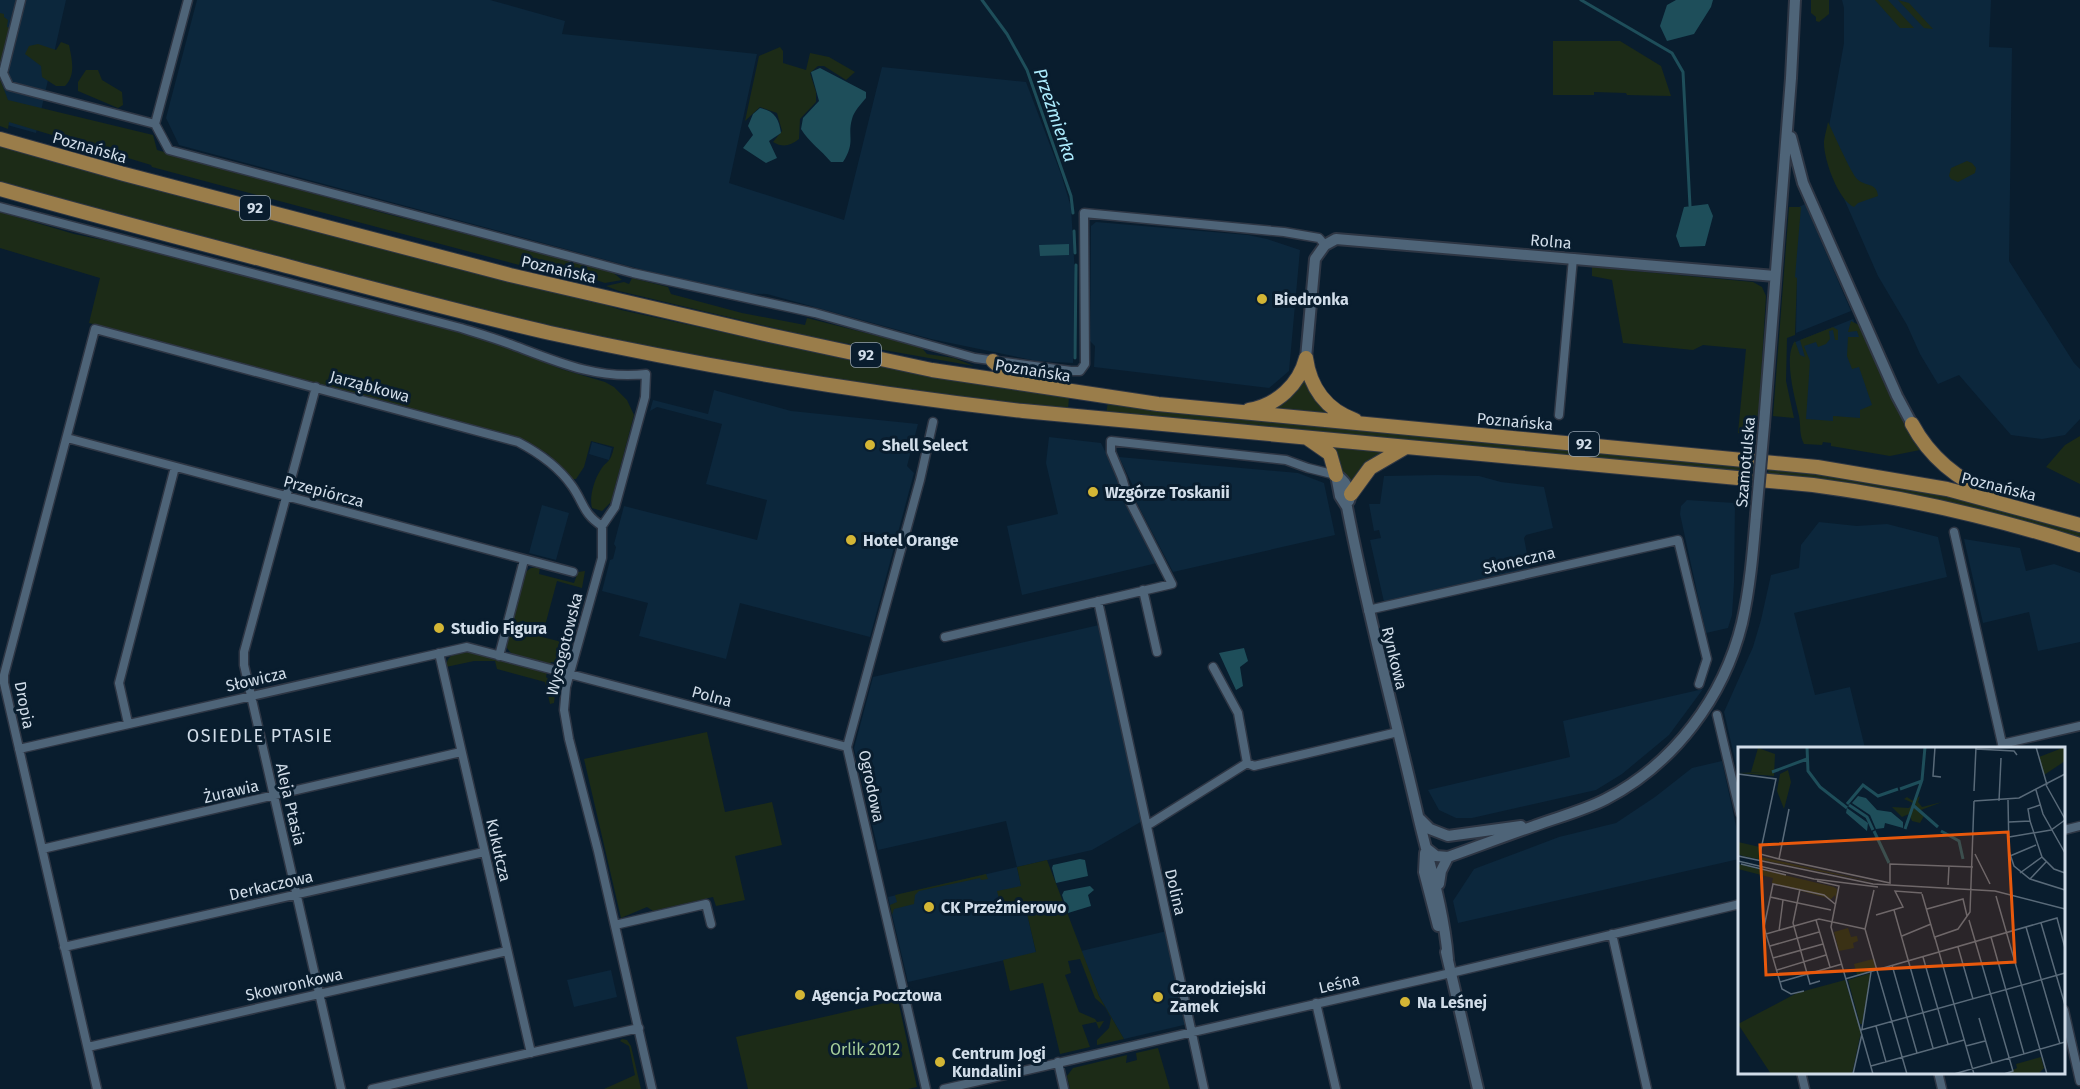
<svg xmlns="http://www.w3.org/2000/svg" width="2080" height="1089" viewBox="0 0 2080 1089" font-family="'Fira Sans',sans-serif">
  <rect width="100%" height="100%" fill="#091d2e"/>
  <path fill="#0c273c" d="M0,0H66L36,133L0,123Z
    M197,0H490L565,21L562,34L757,54L729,183L844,220L882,67L1026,82L1061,174L1071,207L1076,292L1073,363L1037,361L931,339L767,294L729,293L179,145L166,118Z
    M1842,0H1991L1989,47L2012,48L2009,261L2074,363L2080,369V419L2065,435L2042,439L2011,435L1959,375L1938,384L1920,354L1907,325L1878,276L1831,169L1826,143L1844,43V8Z
    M1805,204L1851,311L1796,333L1797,279L1793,278L1797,208Z
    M1096,222L1248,235L1267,239L1300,250L1289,371L1269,388L1094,367L1095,346L1090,341L1091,226Z
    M1853,319L1891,424L1803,434L1793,343Z
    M714,390L791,411L918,424L907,466L914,473L870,637L740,603L726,659L639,636L648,603L602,591L610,560L613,559L616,547L614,544L624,506L757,540L767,500L706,484L722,424L657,407L650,411L653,400L708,414Z
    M1049,437L1101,443L1118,478L1123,500L1157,563L1022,595L1007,526L1058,514L1046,463Z
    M592,442L612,448L609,460L589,454Z
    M1119,457L1298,473L1324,483L1335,535L1173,572L1130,490L1133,486Z
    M1438,475L1479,476L1501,482L1544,487L1553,528L1526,535L1524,538L1530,569L1384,602L1370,540L1381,538L1379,530L1374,531L1369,504H1380L1384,476Z
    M1687,500L1735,503L1734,583L1732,615L1728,628L1706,633L1680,514L1681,506Z
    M542,505L569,513L556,560L529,553Z
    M1819,522L1857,526L1887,524L1938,537L1947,577L1794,613L1815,695L1850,687L1865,748H1740L1739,777L1724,712L1753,647L1761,620L1771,575L1799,568L1801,545Z
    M1964,539L2020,548L2026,571L2054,564L2080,573V642L2038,651L2029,612L1983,623Z
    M1099,625L1144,820L1092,850L1017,867L1036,953L908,982L888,897L1017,867L1006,821L878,850L854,748L873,677Z
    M1703,689L1669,735L1622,774L1596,790L1472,818H1456L1439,810L1428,790L1570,757L1563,721Z
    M1722,761L1739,840V859L1458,923L1453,901L1474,869L1559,837L1616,823L1655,797L1692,768Z
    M1167,931L1188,1024L1124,1039L1099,996L1081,951Z
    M611,970L617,997L574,1007L567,980Z"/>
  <path fill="#1c2b17" d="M1811,0H1829V14L1819,22L1816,21V17L1811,13Z
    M1875,0H1888L1914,28H1900Z
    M1898,0L1909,3L1933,29L1924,28Z
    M0,13L4,14V17L8,20L7,27L10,28L0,65Z
    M1553,41H1620L1661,66L1671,96L1627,95L1626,93L1594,92V95H1553Z
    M61,42L69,45C72,60 76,75 65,86H56L42,77L41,66L25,54L29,46L38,44L56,50Z
    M780,47L783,51V63L806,70L810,53L829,57L855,72L846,80L824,66H818L810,73L816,92V102L800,119L799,139C790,146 783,148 773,142L782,131L777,113L760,107L745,121L759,56Z
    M86,70H98L102,80L122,92L123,105L118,108L78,91V82Z
    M0,79L8,100L153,135L157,150L387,214L610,270L622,280L605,283L584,276V272L577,270L576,274C561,270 553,269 538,270L152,167L151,165L9,122L8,129L0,126Z
    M1828,122C1833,132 1851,173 1857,179C1865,187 1877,182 1878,196L1858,203L1854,207C1838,200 1823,158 1824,141C1825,134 1827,128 1828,122Z
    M0,143L587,299L621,310L849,360L1069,397L1068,410C890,392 711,363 537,323C357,282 179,231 0,184Z
    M1967,161L1972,163L1976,168L1975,173L1958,182L1951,179L1949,176L1951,168Z
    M1789,207H1801L1795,277L1797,278L1795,335L1787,338L1786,381L1794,418L1773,416Z
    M0,212L74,234L127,245L491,341L561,369L605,382L614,387L627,400L634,415L611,502L602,511L592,508C589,498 594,480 600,471C607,459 610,465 614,447L591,441L584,467L576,479H573L548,454L519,438L89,323L100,278L0,248Z
    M1592,267L1753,282L1762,287L1766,296L1759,408L1754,433L1750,435L1738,433L1746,349L1703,345L1693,350L1623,343L1612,280L1592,276Z
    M632,278L668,287L671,294L742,313L805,325L807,318L921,347L927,354L954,358L974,366L816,338L619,291L606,286L624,282L629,284Z
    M1851,321L1861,326L1921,448L1920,450L1890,456L1831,446V443L1823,442L1822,445L1804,444C1799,434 1801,427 1799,416C1795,398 1783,357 1795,341L1800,355L1805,357L1800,340L1833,327L1838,330V340H1835L1833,330L1829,331L1830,339L1826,344L1818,347L1816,342L1804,346L1810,361L1806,419L1833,421V416L1860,418V410L1872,405L1859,367L1852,369L1847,356L1848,337H1859L1857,331L1848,332Z
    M1304,379L1315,400L1331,414L1274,410Z
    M1108,402L1753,465V473L1106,414Z
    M2080,436V484L2046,467L2065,445Z
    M1331,446L1384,451C1370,459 1357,468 1351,484H1349Z
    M1769,467L1956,496L2080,530V539L1768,474Z
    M540,567L539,574L574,583L578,572L585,571L582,588L557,581L542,637L562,642L576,595L581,596L564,658L559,663L551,662L549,666C535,661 509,660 505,643L524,573L531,568Z
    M461,651H468L547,672L546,677L556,686L554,703L550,704L545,682L497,669L495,661H474L446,667C447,657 452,654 461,651Z
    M707,732L725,812L772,802L782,845L735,856L745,900L716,906L713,897L653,911L647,907L621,918L584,759Z
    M1047,860L1099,996L1124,1039L1097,1045V1040L1109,1028L1111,1018L1105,1007L1095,998L1080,959L1068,961L1071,973L1065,975L1079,1012L1095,1019L1097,1022L1104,1021L1099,1029L1096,1022L1082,1025L1090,1047L1060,1054L1043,983L1010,991L1003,960L1036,952L1025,905L1002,910L997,891L1021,886L1017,867Z
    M986,874L988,879L981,880L980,878L919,891L915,895L914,904L894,909L892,915L890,905L897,902L895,895Z
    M898,1000L917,1087L908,1089H748L736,1037Z
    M622,1039L627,1040L631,1046L641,1089H604L635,1075L629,1046L620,1041Z
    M1158,1048L1170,1089H1070L1067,1076L1073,1068L1127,1055L1126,1063L1137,1060L1136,1053Z"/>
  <path fill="#1e4e5a" d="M1676,0H1713L1711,7L1694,34L1667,41L1660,26L1667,5Z
    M820,68L866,92V98C861,104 854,111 852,119C847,137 856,141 843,162H831C821,150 809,142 801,129L803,118L819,101L811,72Z
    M760,108C775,111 779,119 781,133L769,141L777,158L766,163L743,148L753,135L748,126L753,114Z
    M1708,204L1713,216L1705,246L1680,247L1676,236L1684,207Z
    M1069,244V255L1040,256L1039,245Z
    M1244,648L1248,661L1240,667L1243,686L1236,690L1219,653Z
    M1080,859L1085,860L1088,876L1056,883L1052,868L1053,865Z
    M1090,886L1094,890L1088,895L1091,906L1068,913L1062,895L1064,891Z"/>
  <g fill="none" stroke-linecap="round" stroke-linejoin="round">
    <path stroke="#1e4e5a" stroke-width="3" d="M982,0L1007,34L1027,70L1071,196L1073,213
      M1581,0L1672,53L1683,72L1690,206
      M1074,231L1075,253
      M1075,358L1076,265"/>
    <g stroke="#2e3644" stroke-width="11">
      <path id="minor" d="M21,0L3,73L9,86L155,124
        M155,124L169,150L633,273L815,313L975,358L1071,371H1080L1085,364L1084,213L1284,232L1319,238L1325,245
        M155,124L188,0
        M0,207L461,328C477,333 494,338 510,344C555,361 597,380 646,374L645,397L615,507L602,526V558L566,687L564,710L569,739L598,851L652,1089
        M316,387L244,652V665L341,1089
        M1559,415L1573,258
        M67,438L573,572
        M1954,532L2003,748
        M1143,590L1157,652
        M1098,601L1204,1089
        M1368,610L1678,540L1707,659L1699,684
        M945,637L1172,584L1128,498L1122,478L1111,452V441L1286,460L1308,468L1336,475
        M439,653L531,1053
        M499,656L524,560
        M1213,667L1238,713L1247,763
        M1717,715L1740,813
        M128,723L119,683L175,467
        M2002,744L2080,726
        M19,749L467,647L847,747
        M1247,763L1254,766L1398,732
        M1148,825L1247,763
        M2064,830L2080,826
        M42,849L461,752
        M615,925L706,904L711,924
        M1612,934L1647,1089
        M64,947L484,852
        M1316,1003L1336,1089
        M2064,1010L2080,1081
        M88,1047L507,951
        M1058,1062L1064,1089
        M1801,1072L1805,1089
        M1938,1072L1942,1089
        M97,1089L4,683V675L95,329L518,442C539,453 558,466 572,486C584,503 583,514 602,526
        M372,1089L639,1028
        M926,1089L847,747L920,480L933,422
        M944,1089L1438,976L1740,904"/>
    </g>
    <g stroke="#2e3644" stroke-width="14">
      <path id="tertiary" d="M1791,137L1803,183L1897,396L1912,424
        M1306,358L1315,259L1325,245L1336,239L1775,276
        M1764,425L1791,78L1795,0
        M1336,475L1340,496L1347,507C1367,612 1395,715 1419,820C1430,866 1444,911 1448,959
        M1336,475C1344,479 1347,486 1351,494L1349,501
        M1420,819L1430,829L1448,836L1521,826
        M1426,848L1436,856L1448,857C1476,847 1505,836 1534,826C1558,817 1583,811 1606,799C1674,764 1724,697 1742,623C1750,588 1753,551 1756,515
        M1425,853L1424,872L1438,926
        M1439,884L1441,871L1448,857
        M1446,952L1478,1089"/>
    </g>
    <g stroke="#2e3644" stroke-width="16">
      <path id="primary" d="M0,139L124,174L510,275L769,335L932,370L1158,404L1817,467L1947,489L2080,525
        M0,189C88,214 176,237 264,260C359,285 454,311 550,333C706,367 864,393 1023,411L1813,485C1904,497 1992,517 2080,545
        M1306,358C1310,387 1326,410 1355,420
        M993,361L1009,376L1021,383
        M1249,410C1277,405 1299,385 1306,358
        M1912,424C1929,456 1958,481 1992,493
        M1307,438L1330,454L1336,475
        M1351,494L1370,468L1406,447"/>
    </g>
    <use href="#minor" stroke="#4e6478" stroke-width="8"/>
    <use href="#tertiary" stroke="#4e6478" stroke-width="10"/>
    <use href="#primary" stroke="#9a7d4a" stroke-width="14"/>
    <g stroke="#2e3644" stroke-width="14" stroke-linecap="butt">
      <path id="tertiary-bridge" d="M1756,515L1764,425"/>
    </g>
    <use href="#tertiary-bridge" stroke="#4e6478" stroke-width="10"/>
  </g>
  <g fill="#d4b635" stroke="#091d2e" stroke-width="2">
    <circle cx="1262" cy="299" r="6"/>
    <circle cx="870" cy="445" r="6"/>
    <circle cx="1093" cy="492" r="6"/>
    <circle cx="851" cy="540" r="6"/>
    <circle cx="439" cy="628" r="6"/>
    <circle cx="929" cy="907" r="6"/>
    <circle cx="800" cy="995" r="6"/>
    <circle cx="1158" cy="997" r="6"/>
    <circle cx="1405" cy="1002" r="6"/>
    <circle cx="940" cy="1062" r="6"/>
  </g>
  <g text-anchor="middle" stroke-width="6" stroke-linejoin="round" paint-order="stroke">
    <g fill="#091d2e" stroke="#95a3b1" stroke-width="1.5">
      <rect x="240" y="196" width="30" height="24" rx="4.5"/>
      <rect x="851" y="343" width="30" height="24" rx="4.5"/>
      <rect x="1569" y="432" width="30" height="24" rx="4.5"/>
    </g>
    <g font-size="15" font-weight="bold" fill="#d1dde9">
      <text x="255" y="213">92</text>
      <text x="866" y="360">92</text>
      <text x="1584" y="449">92</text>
    </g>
    <g font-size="16" fill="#d1dde9" stroke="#091d2e">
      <text transform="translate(90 147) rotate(16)" y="6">Poznańska</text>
      <text transform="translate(1551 241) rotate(5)" y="6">Rolna</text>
      <text transform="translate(559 269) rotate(13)" y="6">Poznańska</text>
      <text transform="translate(1033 370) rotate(9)" y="6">Poznańska</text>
      <text transform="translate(370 386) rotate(15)" y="6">Jarząbkowa</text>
      <text transform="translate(1515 421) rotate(5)" y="6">Poznańska</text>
      <text transform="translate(1745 462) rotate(-85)" y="6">Szamotulska</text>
      <text transform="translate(1999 486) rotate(14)" y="6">Poznańska</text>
      <text transform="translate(324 491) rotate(15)" y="6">Przepiórcza</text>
      <text transform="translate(1519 560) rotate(-13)" y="6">Słoneczna</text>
      <text transform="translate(564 644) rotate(-76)" y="6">Wysogotowska</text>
      <text transform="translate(1395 658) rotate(76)" y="6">Rynkowa</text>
      <text transform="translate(256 679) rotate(-13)" y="6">Słowicza</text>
      <text transform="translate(712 696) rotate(15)" y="6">Polna</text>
      <text transform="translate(25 705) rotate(79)" y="6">Dropia</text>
      <text transform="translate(872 786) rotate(78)" y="6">Ogrodowa</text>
      <text transform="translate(231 791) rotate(-13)" y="6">Żurawia</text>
      <text transform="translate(291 804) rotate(77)" y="6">Aleja Ptasia</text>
      <text transform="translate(499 850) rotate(77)" y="6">Kukułcza</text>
      <text transform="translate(271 885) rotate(-13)" y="6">Derkaczowa</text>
      <text transform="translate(1176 892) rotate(77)" y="6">Dolina</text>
      <text transform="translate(1339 983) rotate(-13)" y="6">Leśna</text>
      <text transform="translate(294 984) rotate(-13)" y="6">Skowronkowa</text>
    </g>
    <g font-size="16" font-weight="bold" fill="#d1dde9" stroke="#091d2e" text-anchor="start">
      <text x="1274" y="305">Biedronka</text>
      <text x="882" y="451">Shell Select</text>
      <text x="1105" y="498">Wzgórze Toskanii</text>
      <text x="863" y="546">Hotel Orange</text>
      <text x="451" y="634">Studio Figura</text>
      <text x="941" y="913">CK Przeźmierowo</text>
      <text x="1170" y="994">Czarodziejski<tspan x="1170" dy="18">Zamek</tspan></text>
      <text x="812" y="1001">Agencja Pocztowa</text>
      <text x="1417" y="1008">Na Leśnej</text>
      <text x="952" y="1059">Centrum Jogi<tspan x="952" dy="18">Kundalini</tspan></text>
    </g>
    <g font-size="16" fill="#a7cf9a" stroke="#091d2e">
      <text x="865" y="1055">Orlik 2012</text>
    </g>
    <g font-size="18" font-style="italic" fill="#adecfe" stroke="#091d2e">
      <text transform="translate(1055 115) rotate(71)" y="6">Przeźmierka</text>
    </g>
    <g font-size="18" letter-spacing="1.5" fill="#d1dde9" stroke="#091d2e">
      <text x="260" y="742">OSIEDLE PTASIE</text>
    </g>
  </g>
  <g transform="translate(1738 747)">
    <rect width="327" height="327" fill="#091d2e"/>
    <path d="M327,0V14L306,28L301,10ZM20,1L37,7L36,29L0,26L25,25H13ZM50,23L53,35L46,62L39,44L42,27ZM182,49L180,55L184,60L204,55L183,63L186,69L182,76L174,74L171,67L164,70L154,60L171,61L175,56L166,52L169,50L175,54ZM0,95L22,100L23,110L140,136L5,109L0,107ZM0,117L96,140L99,142L98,154L97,148L93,152L34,136L35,131L0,122ZM110,181L113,190L119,189L120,194L115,196L116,201L101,204L96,185ZM135,212L138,222L119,228L116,217ZM133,226L124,277H122L110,233ZM107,233L123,285L114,327H33L0,277L59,246ZM303,310L306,321L300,327H268L279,321L278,317Z" fill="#1c2b17"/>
    <path d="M120,49L128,51L139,63L153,65L165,75V81L147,76L146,81L138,82L132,68L114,56ZM109,61L130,76L129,84L108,66Z" fill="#1e4e5a"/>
    <path fill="none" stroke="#1e4e5a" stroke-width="3" d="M69,0L70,24L82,40L109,61M34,25L69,12M162,42L184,34M109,57L125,38L140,49L160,42M111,58L129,70L135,83M176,59L200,80M167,82L184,33L187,0M136,84L151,116M203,84L221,94L225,112"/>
    <path fill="none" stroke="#596a79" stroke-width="1.5" d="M197,0L195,29L203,30M298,0L309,38M238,2L276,4L279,8M0,27L38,32L22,107L41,112M308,38L327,72M298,43L305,67L327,106M236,44L238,0M270,53L271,104L276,119L292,132L327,143M236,54L281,51L327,27M261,54L263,11M292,74L304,110L316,122L327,126M271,75L292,74L290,62L302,58M271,90L313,83L327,73M237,107L252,137M0,109L135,137L257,144L327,162M272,109L298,98M41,112L152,136V117L235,120M41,112L51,62M0,114L76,132L140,140M3,117L48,128M282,126L304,110M292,132L308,115M79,134L101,139L93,180L135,327M210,138L211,119M62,142L55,176L72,237L82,234M136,143L127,182L169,327M184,147L197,192M258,149L309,327M32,150L93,163M189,162L225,152L229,169M156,163L195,301M138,168L165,160L157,144L184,146M78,173L92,220M231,173L275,324L266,327M303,176L327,258M288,180L322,297M41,184L45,153M28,187L81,172L127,182M164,189L193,177M197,190L220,182L232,165L236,54M253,190L286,307M197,191L236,327M32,199L81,185M220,200L235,252M185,210L210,297M35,211L85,197M154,218L179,306M39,223L88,208M107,232L319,171L327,201M42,235L104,217M66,244L53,247L44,242L26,180L35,137L86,148L97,157M241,271L254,316M138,279L148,315M124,282L133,225M123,283L327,226M228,299L247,294M133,319L226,293M115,327L124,287M216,327L327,295"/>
    <path fill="#e8590c" fill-opacity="0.15" stroke="#e8590c" stroke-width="3" d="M270,85L277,215L28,228L22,98Z"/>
    <rect width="327" height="327" fill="none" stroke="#d1dde9" stroke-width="3"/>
  </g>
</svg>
